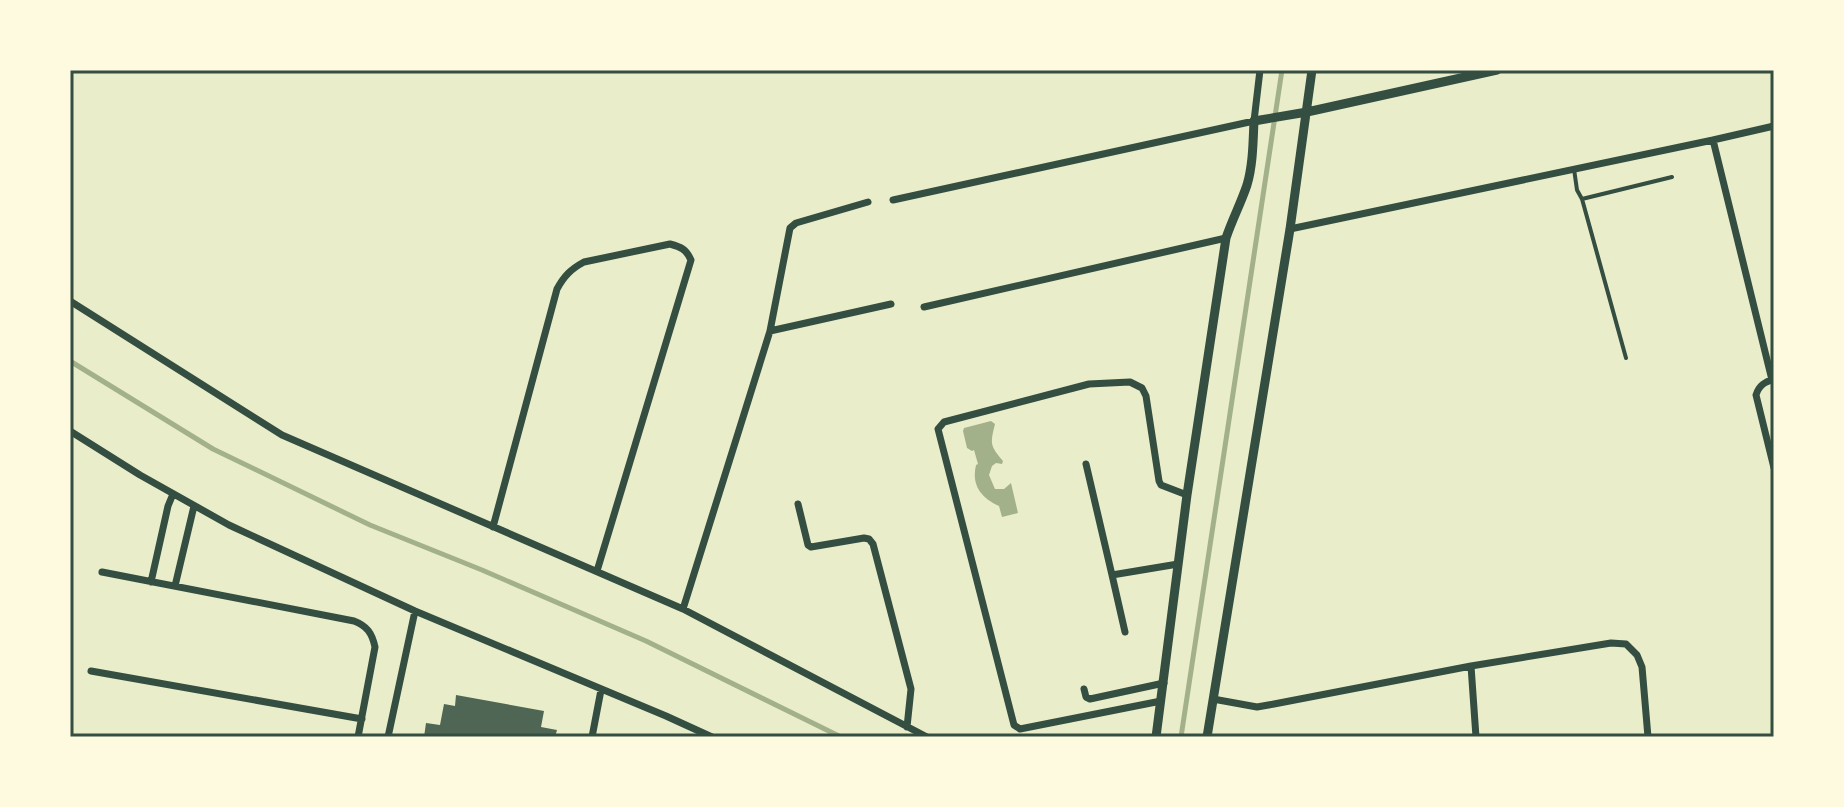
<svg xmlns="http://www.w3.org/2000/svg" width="1844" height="807" viewBox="0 0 1844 807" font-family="'Alegreya Sans',sans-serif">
  <rect width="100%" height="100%" fill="#e9edc9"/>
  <path fill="#a3b18a" d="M991,421L995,424C990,444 990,446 1003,461L1002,464L996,463L992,466L989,475L995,489H1004L1011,483L1018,513L1002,517L999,506C982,498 971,486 976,465L978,464L974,450L972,451L967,448L963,431L964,428Z"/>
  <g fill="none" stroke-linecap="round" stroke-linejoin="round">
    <path stroke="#a3b18a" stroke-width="5" d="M70,361L213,449L370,525L482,570L646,641L841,737
      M1181,737L1282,70"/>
  </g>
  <path fill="#4f6655" d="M456,695L544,711L541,727L557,730L555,737H424L426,723L440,725L444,704L455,706Z"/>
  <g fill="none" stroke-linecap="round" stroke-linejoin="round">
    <path stroke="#344e41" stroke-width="4" d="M1574,169L1577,190L1582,199L1626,358
      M1582,199L1672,177"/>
    <path stroke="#344e41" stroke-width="7" d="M1713,140L1772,380
      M893,200L1254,121L1260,70
      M1290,229L1713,140L1774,126
      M70,301L282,435L683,609L927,737
      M924,307L1226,238
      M770,331L891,304
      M1774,379C1765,382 1759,385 1756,395L1774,468
      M70,431L140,475L229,525L415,611L666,716L712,737
      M1086,464L1112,575L1178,564
      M798,504L808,545L811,547L864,538L869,539L873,544L911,689L907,727
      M493,527L557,289C564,276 571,269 584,262L670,244C681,247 686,249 691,260L597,571
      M102,572L354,621C367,626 372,633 375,647L358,737
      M1112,575L1125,632
      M151,582L168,506L173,494
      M175,586L194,506
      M683,609L770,331L790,228L796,223L868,202
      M1471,666L1476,737
      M91,671L362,719
      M1084,689L1086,697L1090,699L1164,683
      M1213,699L1257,707L1274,704L1471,666L1611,643L1626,644L1637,655L1642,667L1648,737
      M1161,701L1020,729L1014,725L938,429L944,422L1089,384L1130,382L1142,388L1146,396L1159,481L1161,485L1187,495
      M388,737L415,611
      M592,737L601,690"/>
    <path stroke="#344e41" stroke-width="9" d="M1156,737L1187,495L1226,238C1232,220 1241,203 1247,185C1253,165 1253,142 1254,121L1307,112L1497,70
      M1207,737L1290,229L1312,70"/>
  </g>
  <rect width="1844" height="807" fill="none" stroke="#fefae0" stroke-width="144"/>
  <rect x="72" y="72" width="1700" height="663" fill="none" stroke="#344e41" stroke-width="3"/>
</svg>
